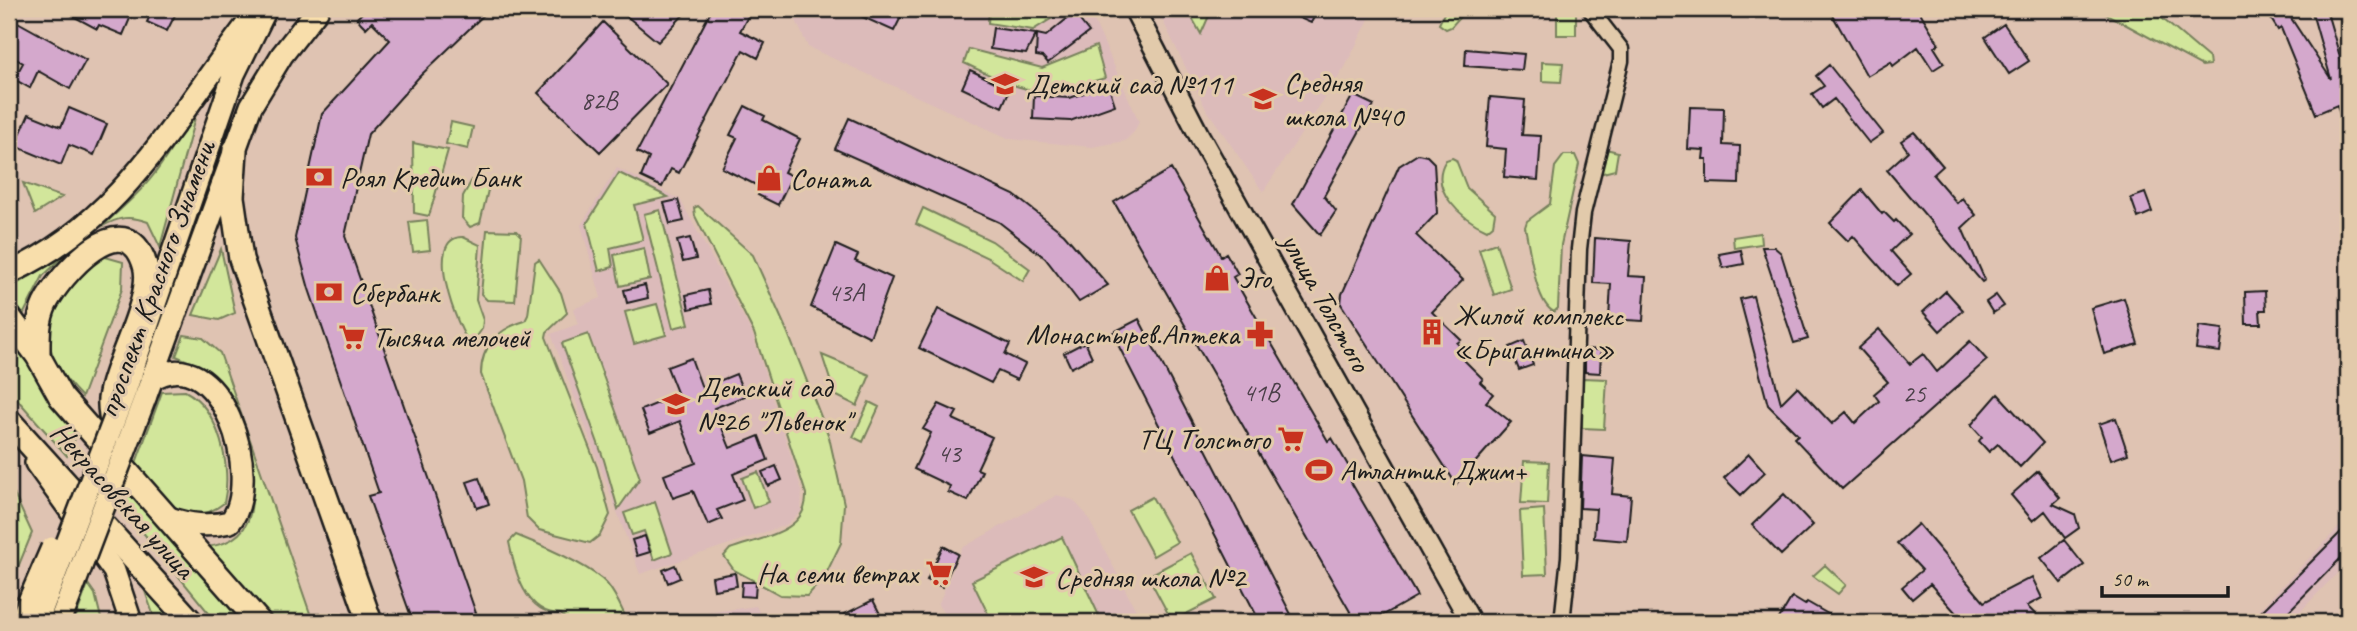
<svg xmlns="http://www.w3.org/2000/svg" width="2357" height="631" viewBox="0 0 2357 631" font-family="Caveat,sans-serif">
  <rect width="100%" height="100%" fill="#dfc3b2"/>
  <filter id="ink" filterUnits="userSpaceOnUse"><feTurbulence type="fractalNoise" baseFrequency=".0143" numOctaves="2"/><feDisplacementMap in="SourceGraphic" scale="14" xChannelSelector="R" yChannelSelector="G"/><feConvolveMatrix kernelMatrix="1 2 1 2 8 2 1 2 1" color-interpolation-filters="sRGB"/></filter>
  <g filter="url(#ink)">
    <path fill="#dcbbba" d="M791,9H1089L1139,122L1134,132L1125,141L1092,147L1010,139L808,47Z
      M1157,9H1374L1345,67L1263,192L1205,107Z
      M617,168L680,199L752,333L802,491L801,512L786,525L640,574L551,334L578,324L573,309L601,298L581,225Z
      M1057,495L1073,500L1086,514L1142,622H950L938,605L962,548Z
      M2348,518V562L2290,622H2247Z
      M756,606L764,622L650,621Z"/>
    <path fill="#d2e69b" stroke="#77815c" stroke-width="2" d="M989,9H1067L1033,30L988,23Z
      M1187,9H1212L1201,34Z
      M1446,9H1467L1451,27L1446,29L1439,24Z
      M1557,9H1576V35H1557Z
      M2097,9H2151L2209,58L2210,65L2202,66Z
      M1096,46L1105,78C1089,82 1073,90 1057,91C1024,95 993,76 964,63L969,49L1042,68Z
      M1542,62L1563,63L1561,82L1542,81Z
      M196,114L160,247L148,222C129,215 119,217 101,227C119,211 137,196 152,177C168,157 179,134 196,114Z
      M451,122L473,127L468,149L446,144Z
      M413,143L448,150L429,216L414,213Z
      M1606,149L1618,152L1615,170L1599,174Z
      M1564,155H1575L1579,164L1561,245L1558,308L1554,312C1535,303 1530,248 1525,227L1527,221L1550,204L1555,167Z
      M1452,158L1456,160L1467,188L1495,213L1493,225L1487,230C1462,219 1427,189 1446,160Z
      M619,173L668,197L634,205L643,240L610,248L613,267L599,271L587,223Z
      M482,178L489,186L480,223L470,227L462,218L463,196L472,180Z
      M23,183L62,197L35,214Z
      M698,206L753,255L787,331L829,437L844,504L841,543L824,578L807,596L780,595L734,570L724,556L730,549C759,538 808,533 806,494L754,333L695,216L694,208Z
      M923,208L992,241L1030,269L1023,281L988,258L916,224Z
      M660,210L689,324L673,328L644,214Z
      M427,220L430,250L413,252L409,222Z
      M487,230L517,231L521,235L515,301L487,300L481,294Z
      M1760,233L1761,244L1734,248L1733,237Z
      M463,237L480,245L476,300L483,320L482,329L471,345C457,330 422,236 463,237Z
      M1496,243L1511,289L1494,295L1479,249Z
      M644,248L650,279L620,286L614,255Z
      M221,249L235,313L219,320L193,315Z
      M102,256L123,262L122,289L82,397C26,342 46,300 102,256Z
      M62,258L43,276L22,317L14,312L9,297L15,285Z
      M539,259L561,293L567,313L547,332L546,337L597,467L610,515L600,535L590,543L539,530L527,518L521,481L481,374C481,345 500,328 525,321L528,315L535,262Z
      M657,304L666,335L634,344L625,312Z
      M9,333L28,357L40,384L77,434L67,456L9,390Z
      M588,334L640,478L618,509L604,460L562,343Z
      M184,335L203,338L220,353L313,622H271L205,547C272,541 252,475 237,431C232,417 229,397 220,385C208,370 194,363 176,356Z
      M822,355L870,375L857,406L835,395Z
      M1583,378L1607,379L1604,429L1582,428Z
      M185,391C220,409 232,468 224,503C183,535 160,492 136,463L162,392Z
      M869,402L879,407L863,442L853,437Z
      M1524,461L1549,462L1547,504L1521,503Z
      M758,472L769,502L753,508L742,478Z
      M9,483L32,533L16,572L9,554Z
      M130,488L242,622H216L123,508Z
      M1152,497L1177,542L1153,556L1128,510Z
      M655,502L672,553L654,560L644,531L632,535L624,513Z
      M1544,509L1547,574L1523,575L1520,511Z
      M516,535C541,545 590,565 607,584C616,594 622,610 628,622H568L561,614C525,614 515,572 509,542Z
      M1062,537L1102,622H992L972,581Z
      M1191,553L1216,599L1172,621L1148,576Z
      M1825,565L1846,585L1838,594L1813,576Z
      M142,583L175,622H156Z
      M88,584L95,594L102,622H74Z"/>
    <path fill="#d4a8cc" stroke="#1c1c1c" stroke-width="2" d="M60,9H134L123,35L99,25L97,29Z
      M153,9H178L167,31L147,22Z
      M360,9H490L419,77L368,134L345,236L479,622H413L368,496L379,493L309,289L295,238L322,114L390,40L372,22L366,28L361,23L357,18L363,12Z
      M618,9H689L658,42Z
      M712,9H752L740,31L765,43L758,58L743,50L679,173L671,169L662,187L641,177L649,158L637,152Z
      M845,9H905L894,31Z
      M1279,9H1318L1311,23Z
      M1829,9H1918L1939,44L1934,47L1944,63L1933,70L1918,47L1893,66L1891,62L1867,76Z
      M2273,9H2285L2331,79L2311,9H2326L2348,84V129H2344L2337,105L2316,114L2281,28L2278,30L2271,19L2276,15Z
      M1074,13L1089,32L1048,63L1043,57L1036,56L1037,34L1046,36Z
      M14,20L86,60L70,89L38,71L30,88L14,79L23,63L9,55V29Z
      M603,22L667,84L600,152L538,93Z
      M2004,24L2029,61L2009,74L1985,37Z
      M993,28L1036,34L1026,54L990,49Z
      M1466,49L1524,54L1522,70L1465,66Z
      M1829,65L1883,133L1869,143L1834,99L1822,108L1812,94L1824,86L1816,76Z
      M970,70L1010,89L1002,107L962,88Z
      M1108,84L1115,105L1070,121L1033,119L1034,96L1070,98Z
      M1353,95L1374,105L1324,196L1336,211L1320,235L1293,204Z
      M1490,97L1525,100L1522,135L1541,136L1538,180L1504,177L1506,149L1486,147Z
      M745,106L765,116L763,120L800,139L784,172L792,176L778,205L758,195L762,188L722,168L737,138L730,135Z
      M1690,107L1724,108L1723,145L1740,146L1739,184L1707,183V159H1703L1704,150L1688,149Z
      M69,108L107,124L94,155L69,145L61,165L15,146L29,114L61,127Z
      M849,118L1014,195L1064,234L1108,285L1079,302L1045,258L999,222L835,149Z
      M1914,132L1943,166L1933,175L1957,203L1962,198L1976,215L1962,228L1985,280L1982,282L1887,170L1908,151L1901,141Z
      M1418,154L1427,156L1434,163L1437,213L1416,235L1463,280L1432,312L1461,340L1457,343L1467,353L1462,358L1483,379L1480,382L1493,394L1486,402L1511,422L1456,484L1341,304L1342,294L1399,166Z
      M1171,169L1221,256L1226,253L1238,274L1233,277L1328,441L1332,438L1356,479L1351,482L1417,596L1371,622H1356L1114,202Z
      M1862,190L1882,214L1884,212L1894,222L1896,220L1909,234L1891,251L1911,274L1897,286L1853,236L1848,241L1830,223Z
      M2145,193L2152,212L2138,218L2131,198Z
      M678,200L684,221L670,224L664,203Z
      M690,238L696,259L683,262L677,241Z
      M1595,238L1631,241L1628,276L1646,277L1643,321L1609,319L1611,284L1593,283Z
      M836,245L858,255L855,261L892,278L870,337L811,307Z
      M1762,247H1774L1781,253L1808,339L1794,343Z
      M1741,250L1744,264L1723,268L1719,254Z
      M645,285L648,298L627,303L624,290Z
      M708,290L711,304L689,309L686,295Z
      M1946,291L1963,310L1940,331L1923,312Z
      M2265,291L2266,310H2260L2261,324H2246L2245,292Z
      M1996,295L2004,306L1993,313L1986,302Z
      M1753,296L1781,403L1797,387L1832,424L1846,412L1855,423L1879,401L1874,394L1888,382L1858,348L1879,329L1910,364L1923,354L1937,372L1970,341L1987,360L1842,489L1794,438L1798,435L1768,405L1740,299Z
      M2124,298L2138,344L2104,354L2091,308Z
      M938,309L1010,344L1005,354L1025,364L1017,380L998,371L991,383L919,348Z
      M1139,319L1295,622H1260L1234,572L1112,333Z
      M2199,326L2223,329L2220,352L2196,349Z
      M1524,341L1533,365L1519,370L1510,347Z
      M1085,342L1092,357L1071,368L1064,353Z
      M1585,349L1601,350L1600,373L1585,372Z
      M691,358L702,388L736,374L745,396L714,408L730,448L759,436L768,460L733,474L743,500L717,510L722,519L708,525L693,491L673,498L664,475L696,463L680,421L650,433L641,410L678,395L667,367Z
      M1998,394L2043,443L2020,467L1998,444L1989,452L1979,441L1982,437L1971,425Z
      M939,404L957,412L953,419L992,437L977,469L982,471L968,501L948,492L950,486L914,469L931,433L923,429Z
      M2116,418L2128,454L2111,460L2099,424Z
      M1749,454L1765,472L1741,495L1724,478Z
      M1582,456L1615,459L1612,494L1631,496L1627,541L1594,538L1596,509L1580,508Z
      M776,466L782,480L768,486L762,472Z
      M2038,471L2060,498L2053,504L2075,514L2079,528L2065,538L2045,511L2033,521L2011,495Z
      M479,478L489,504L477,508L467,482Z
      M1784,494L1813,525L1781,555L1752,525Z
      M1918,524L1984,602L2032,577L2042,598L2027,606L2043,622H1964L1930,584L1912,599L1902,587L1922,570L1897,543Z
      M2348,525V551L2278,622H2251Z
      M645,536L650,552L637,556L632,540Z
      M2064,540L2084,565L2061,583L2041,558Z
      M943,546L958,554L942,587L927,580Z
      M675,565L680,578L668,583L663,570Z
      M735,573L737,586L714,590L712,577Z
      M742,582H756L755,597L741,596Z
      M1792,597L1805,605L1807,602L1842,622H1777Z
      M873,600L884,622H829Z"/>
    <g fill="none" stroke-linecap="round" stroke-linejoin="round">
      <g stroke="#1c1c1c" stroke-width="19">
        <path id="minor" d="M1562,622L1569,557L1579,249L1583,213L1621,61V49L1590,9"/>
      </g>
      <g stroke="#1c1c1c" stroke-width="24">
        <path id="secondary" d="M1134,9L1200,137L1471,622"/>
      </g>
      <g stroke="#1c1c1c" stroke-width="26">
        <path id="primary" d="M9,273C123,221 174,119 248,23
          M151,380C220,335 265,480 230,522C208,527 190,525 169,518
          M125,391L234,74L266,9
          M145,398L251,106L282,55L318,9
          M36,463L114,571L131,622"/>
      </g>
      <g stroke="#1c1c1c" stroke-width="28">
        <path id="trunk" d="M235,150L232,197L241,259L370,622
          M9,317L38,356L61,397L259,622
          M38,356C38,338 37,321 45,304C60,275 125,200 145,265C155,297 114,365 110,399C109,408 112,418 112,426
          M9,421L191,622
          M9,607L13,622"/>
      </g>
      <use href="#minor" stroke="#e2caab" stroke-width="14"/>
      <use href="#secondary" stroke="#e2caab" stroke-width="19"/>
      <use href="#primary" stroke="#f8deab" stroke-width="21"/>
      <use href="#trunk" stroke="#f8deab" stroke-width="23"/>
      <g stroke="#1c1c1c" stroke-width="26" stroke-linecap="butt">
        <path id="primary-bridge" d="M20,622L52,548
          M37,622L125,391
          M60,622L145,398"/>
      </g>
      <use href="#primary-bridge" stroke="#f8deab" stroke-width="21"/>
    </g>
  </g>
  <defs>
    <g id="school-bare" transform="scale(2.1)"><path d="M0-5L7-2L0 1L-7-2ZM-4 1L0 2.5L4 1V4Q0 6-4 4Z" fill="#c8321e" stroke="#e2caab" stroke-width="2.5" paint-order="stroke"/></g>
    <g id="bank-bare" transform="scale(2.1)"><path d="M-6-4H6V4H-6ZM0-2.3a2.3 2.3 0 1 0 0 4.6a2.3 2.3 0 1 0 0-4.6Z" fill="#c8321e" stroke="#e2caab" stroke-width="2.5" paint-order="stroke"/></g>
    <g id="shop-bare" transform="scale(2.1)"><path d="M-5-2.5h2.3a2.7 3.5 0 0 1 5.4 0H5L5.5 6h-11ZM-1.5-2.5h3a1.5 2.3 0 0 0-3 0Z" fill="#c8321e" stroke="#e2caab" stroke-width="2.5" paint-order="stroke"/></g>
    <g id="building-bare" transform="scale(2.1)"><path d="M-4-6H4V6H1V3H-1V6H-4ZM-2.5-4.3h1.7v1.8h-1.7ZM.8-4.3h1.7v1.8H.8ZM-2.5-1h1.7V.8h-1.7ZM.8-1h1.7V.8H.8Z" fill="#c8321e" stroke="#e2caab" stroke-width="2.5" paint-order="stroke"/></g>
    <g id="pharmacy-bare" transform="scale(2.1)"><path d="M-2-6h4v4h4v4h-4v4h-4v-4h-4v-4h4Z" fill="#c8321e" stroke="#e2caab" stroke-width="2.5" paint-order="stroke"/></g>
    <g id="supermarket-bare" transform="scale(2.1)"><path d="M-6-5.5h2.5l.6 2H6L4.5 2H-2.5L-4.4-4H-6ZM-1.5 3.2a1.3 1.3 0 1 0 .1 0ZM3 3.2a1.3 1.3 0 1 0 .1 0Z" fill="#c8321e" stroke="#e2caab" stroke-width="2.5" paint-order="stroke"/></g>
    <g id="stadium-bare" transform="scale(2.1)"><path d="M0-5a6.5 5 0 1 0 0 10a6.5 5 0 1 0 0-10ZM-3.5-1.8h7v3.6h-7Z" fill="#c8321e" stroke="#e2caab" stroke-width="2.5" paint-order="stroke"/></g>
  </defs>
  <g fill-rule="evenodd">
    <use href="#school-bare" x="1005" y="84"/>
    <use href="#school-bare" x="1263" y="99"/>
    <use href="#bank-bare" x="319" y="177"/>
    <use href="#shop-bare" x="769" y="178"/>
    <use href="#shop-bare" x="1217" y="278"/>
    <use href="#bank-bare" x="329" y="292"/>
    <use href="#building-bare" x="1432" y="332"/>
    <use href="#pharmacy-bare" x="1260" y="334"/>
    <use href="#supermarket-bare" x="352" y="337"/>
    <use href="#school-bare" x="676" y="404"/>
    <use href="#supermarket-bare" x="1291" y="439"/>
    <use href="#stadium-bare" x="1319" y="470"/>
    <use href="#supermarket-bare" x="939" y="573"/>
    <use href="#school-bare" x="1034" y="577"/>
  </g>
  <g text-anchor="middle" stroke-width="6" stroke-linejoin="round" paint-order="stroke">
    <g font-size="26" fill="#4a3f48">
      <text x="599" y="109">82В</text>
      <text x="846" y="301">43А</text>
      <text x="1261" y="401">41В</text>
      <text x="1914" y="402">25</text>
      <text x="949" y="462">43</text>
    </g>
    <g font-size="30" fill="#1c1c1c" stroke="#e2caab" text-anchor="start">
      <text x="1284" y="92">Средняя<tspan x="1284" dy="34">школа №40</tspan></text>
      <text x="1026" y="94">Детский сад №111</text>
      <text x="340" y="187">Роял Кредит Банк</text>
      <text x="790" y="188">Соната</text>
      <text x="1238" y="288">Эго</text>
      <text x="350" y="302">Сбербанк</text>
      <text x="1453" y="325">Жилой комплекс<tspan x="1453" dy="34">«Бригантина»</tspan></text>
      <text x="1239" y="344" text-anchor="end">Монастырев.Аптека</text>
      <text x="373" y="347">Тысяча мелочей</text>
      <text x="697" y="397">Детский сад<tspan x="697" dy="34">№26 "Львенок"</tspan></text>
      <text x="1270" y="449" text-anchor="end">ТЦ Толстого</text>
      <text x="1340" y="480">Атлантик Джим+</text>
      <text x="918" y="583" text-anchor="end">На семи ветрах</text>
      <text x="1055" y="587">Средняя школа №2</text>
    </g>
    <g font-size="30" fill="#1c1c1c" stroke="#e2caab">
      <text transform="translate(156 279) rotate(-70)" y="10">проспект Красного Знамени</text>
      <text transform="translate(1326 302) rotate(61)" y="10">улица Толстого</text>
      <text transform="translate(123 500) rotate(48)" y="10">Некрасовская улица</text>
    </g>
  </g>
  <rect width="2357" height="631" fill="none" stroke="#e2caab" stroke-width="35"/>
  <rect x="18" y="18" width="2322" height="596" fill="none" stroke="#1c1c1c" stroke-width="2.5" filter="url(#ink)"/>
  <path d="M2102 586v10h126v-10" fill="none" stroke="#1c1c1c" stroke-width="3.5"/>
  <text x="2112" y="586" font-size="21" fill="#1c1c1c" stroke="#e2caab" stroke-width="5" paint-order="stroke">50 m</text>
</svg>
